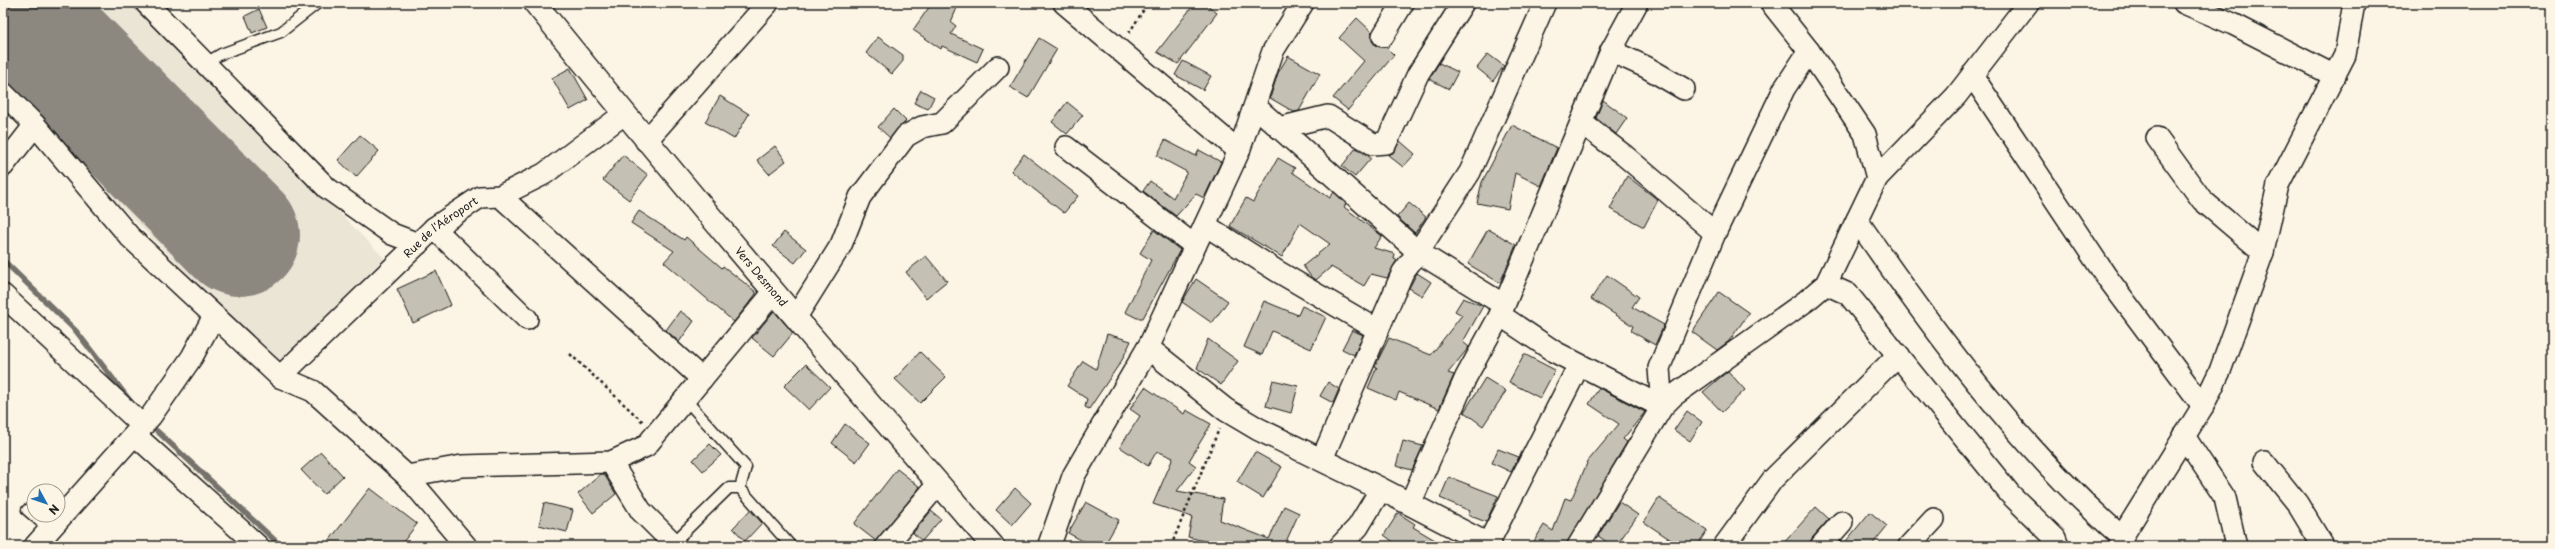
<svg xmlns="http://www.w3.org/2000/svg" width="2555" height="549" viewBox="0 0 2555 549" font-family="'Playpen Sans',sans-serif">
  <rect width="100%" height="100%" fill="#fcf5e5"/>
  <filter id="ink" filterUnits="userSpaceOnUse"><feTurbulence type="fractalNoise" baseFrequency=".025" numOctaves="2"/><feDisplacementMap in="SourceGraphic" scale="8" xChannelSelector="R" yChannelSelector="G"/><feConvolveMatrix kernelMatrix="1 2 1 2 8 2 1 2 1" color-interpolation-filters="sRGB"/></filter>
  <g filter="url(#ink)">
    <path fill="#ebe5d6" d="M3,3H133L385,259L277,366L3,86Z"/>
    <g fill="none" stroke-linecap="round" stroke-linejoin="round">
      <path stroke="#75726c" stroke-width="5.5" d="M3,260L76,331L131,402
        M157,431L281,546"/>
      <path stroke="#8c8880" stroke-width="122" d="M9,3L239,235"/>
    </g>
    <path fill="#c4c0b3" stroke="#1c1c1c" d="M932,3H959L951,22L956,26L951,34L983,49L977,62L942,46L941,49L913,30Z
      M1195,3H1205L1217,13L1178,64L1157,52Z
      M259,9L267,27L252,33L245,16Z
      M1357,18L1372,32V41L1376,46L1386,47L1394,55L1348,110L1333,98L1364,61L1339,38Z
      M878,37L903,55V61L892,74L866,53Z
      M1039,38L1057,49L1028,98L1010,87Z
      M1488,54L1504,66L1493,81L1477,68Z
      M1288,56L1320,74L1299,111L1294,112L1270,98L1278,73Z
      M1183,61L1211,76L1203,90L1175,75Z
      M1439,63L1458,72L1449,89L1429,79Z
      M570,68L588,100L570,110L552,78Z
      M921,90L934,97L928,109L914,103Z
      M720,96L749,114L734,139L705,122Z
      M1603,100L1627,118L1616,134L1596,118Z
      M1067,102L1083,115L1067,134L1052,122Z
      M894,109L906,121L890,138L878,127Z
      M1512,125L1557,148L1541,186L1515,173L1508,209L1477,203L1482,182Z
      M360,135L379,151L356,177L338,160Z
      M1165,140L1196,156L1199,150L1221,162L1204,198L1196,194L1176,216L1143,191L1150,181L1173,198L1187,172L1157,156Z
      M1400,141L1415,154L1403,167L1388,155L1393,153Z
      M775,146L786,161L769,174L757,160Z
      M1356,148L1371,158L1355,177L1342,166Z
      M1024,154L1078,196L1064,213L1011,171Z
      M623,155L648,175L629,200L603,180Z
      M1278,158L1295,168L1292,172L1330,198L1334,192L1346,204L1344,207L1382,236L1374,248L1395,254L1394,259L1397,260L1387,278L1371,274L1364,286L1331,267L1316,280L1312,278L1303,266L1330,244L1300,223L1282,257L1230,226L1246,198L1253,202Z
      M1627,176L1658,200L1644,227L1610,209Z
      M1409,203L1426,217L1415,233L1397,217Z
      M639,211L684,240L686,237L722,268L723,266L756,292V294L734,322L664,262L674,251L631,223Z
      M1488,229L1516,245L1500,283L1468,264Z
      M1154,230L1180,250L1143,318H1137L1125,312L1151,260L1140,253Z
      M784,232L806,249L795,263L773,246Z
      M926,256L947,281L926,298L906,272Z
      M436,271L451,305L413,323L397,289Z
      M1417,273L1431,282L1422,296L1409,288Z
      M1607,275L1639,297L1632,307L1664,325L1655,345L1631,331L1633,326L1591,299Z
      M1196,279L1228,301L1212,323L1182,302Z
      M1719,292L1749,313L1729,341L1717,350L1692,332Z
      M1463,298L1483,306L1463,342L1469,347L1448,373L1454,375L1439,409L1399,392L1396,400L1368,388L1377,367L1375,366L1389,338L1431,355L1462,315L1455,311Z
      M1264,301L1298,315L1302,306L1326,317L1311,349L1272,331L1262,355L1244,347Z
      M680,311L694,321L679,342L666,330Z
      M774,311L793,333L774,356L752,338Z
      M1352,330L1363,335L1354,355L1342,349Z
      M1107,334L1131,341L1122,360L1089,409L1085,407L1087,399L1067,386L1083,361L1096,369Z
      M1208,339L1238,361L1221,385L1197,368Z
      M920,352L946,377L920,403L895,379Z
      M1524,354L1555,370L1540,398L1509,382Z
      M806,364L830,387L809,410L784,386Z
      M1728,371L1745,390L1722,412L1703,392Z
      M1485,378L1506,391L1483,426L1464,412Z
      M1273,380L1298,386L1291,413L1266,406Z
      M1328,382L1339,389L1333,403L1320,396Z
      M1145,387L1184,414L1186,410L1211,424L1189,461L1196,466L1177,491L1223,499L1220,520L1269,539L1284,506L1299,513L1284,546H1224L1188,537L1192,517L1153,504L1173,458L1157,451L1148,466L1120,447L1140,416L1130,409Z
      M1599,388L1645,412L1623,439L1627,442L1566,546H1531L1544,525L1553,531L1565,498L1571,500L1588,461L1619,424L1589,404Z
      M1687,411L1702,422L1690,441L1674,430Z
      M845,424L870,443L856,462L832,443Z
      M1403,441L1423,446L1412,470L1396,466Z
      M710,444L721,455L703,471L693,460Z
      M1498,449L1519,457L1511,472L1492,463Z
      M321,452L343,476L324,494L301,470Z
      M1255,452L1282,467L1263,498L1237,482Z
      M897,469L920,487L876,541L854,524Z
      M601,474H604L616,494L593,513L578,494Z
      M1449,477L1498,496L1486,522L1468,515L1470,511L1440,498Z
      M370,488L417,524L400,546H325Z
      M1015,488L1031,503L1012,525L996,510Z
      M1659,498L1707,530L1697,546H1680L1644,522Z
      M1086,502L1119,520L1104,546H1092L1068,533Z
      M1619,502L1638,515L1616,546H1613L1598,536Z
      M544,503L573,510L567,532L539,525Z
      M1816,507L1829,519L1812,538L1809,546H1781Z
      M750,510L762,523L745,541L733,528Z
      M931,511L941,519L922,541L913,533Z
      M1870,512L1887,526L1871,546H1842Z
      M1398,513L1415,524L1413,527L1445,546H1399L1384,535Z"/>
    <g fill="none" stroke-linecap="round" stroke-linejoin="round">
      <g stroke="#1c1c1c" stroke-width="13">
        <path id="service" d="M206,63L221,54L281,32L318,3
          M685,399L746,467L740,488
          M27,510L49,529
          M673,543L729,488H740L791,546"/>
      </g>
      <g stroke="#1c1c1c" stroke-width="24">
        <g id="minor">
          <path d="M146,3L327,188L392,234L418,244"/>
          <path d="M1064,3L1239,151"/>
          <path d="M2184,3L2233,24L2335,76"/>
          <path d="M1383,36L1403,3"/>
          <path d="M1611,51L1646,67L1684,89"/>
          <path d="M1972,75L2106,276L2203,406"/>
          <path d="M3,93L35,125L130,237L280,377L313,391L407,476L466,546"/>
          <path d="M1256,107L1418,252L1504,305"/>
          <path d="M1581,122L1625,156L1715,233"/>
          <path d="M1279,128L1328,116L1373,144L1386,143L1418,74L1463,3"/>
          <path d="M2157,138L2202,200L2263,252"/>
          <path d="M646,141L768,3"/>
          <path d="M1066,147L1195,246"/>
          <path d="M3,166L35,125"/>
          <path d="M1877,178L1956,96L2028,3"/>
          <path d="M500,196L702,379"/>
          <path d="M1857,220C1932,329 2021,450 2122,537"/>
          <path d="M1205,225L1277,271L1378,330"/>
          <path d="M434,228L527,319"/>
          <path d="M1826,284L1848,294L2010,494L2055,538L2058,546"/>
          <path d="M3,295L143,426"/>
          <path d="M1500,315L1555,352L1662,407"/>
          <path d="M796,317L841,245L860,197L906,136L922,127L942,123L998,67"/>
          <path d="M1148,348L1239,151L1273,51L1303,3"/>
          <path id="s1" d="M280,377L434,228L480,197L500,196L544,174L624,114"/>
          <path d="M1662,407L1659,368L1715,233L1784,89L1809,51"/>
          <path d="M135,435L258,546"/>
          <path d="M2184,436L2225,498L2236,546"/>
          <path d="M1322,459L1403,272L1418,252L1470,172L1545,3"/>
          <path d="M611,462L641,511L676,546"/>
          <path d="M2264,462L2297,503L2323,546"/>
          <path d="M407,476L462,466L611,462L646,446L774,292"/>
          <path d="M1410,504L1466,377L1500,315L1611,51L1637,3"/>
          <path d="M1488,544L1579,365"/>
          <path d="M35,546L151,416L192,357L214,316"/>
          <path d="M886,546L938,484"/>
          <path d="M1340,546L1358,527L1381,489"/>
          <path d="M1578,546L1662,407L1673,396L1806,301L1826,284L1877,178L1865,134L1809,51L1771,3"/>
          <path d="M1724,546L1773,479L1898,355"/>
          <path d="M1821,546L1842,522"/>
          <path d="M1909,546L1934,519"/>
          <path d="M2120,546L2122,537L2203,406L2220,371L2263,252L2278,185L2345,55L2354,3"/>
        </g>
      </g>
      <g stroke="#1c1c1c" stroke-width="25">
        <path id="tertiary" d="M1049,546L1074,475L1148,348L1226,410L1258,429L1381,489L1491,546"/>
      </g>
      <g stroke="#1c1c1c" stroke-width="25">
        <g id="secondary">
          <path id="s2" d="M535,3C684,188 837,368 993,546"/>
        </g>
      </g>
      <path stroke="#1c1c1c" stroke-width="2.5" stroke-dasharray="3 3" stroke-linecap="butt" d="M1129,33L1148,3
        M570,354L643,422
        M1171,546L1219,429"/>
      <use href="#service" stroke="#fcf5e5" stroke-width="10"/>
      <use href="#minor" stroke="#fcf5e5" stroke-width="21"/>
      <use href="#tertiary" stroke="#fcf5e5" stroke-width="22"/>
      <use href="#secondary" stroke="#fcf5e5" stroke-width="22"/>
    </g>
  </g>
  <g text-anchor="middle" stroke-width="3" stroke-linejoin="round" paint-order="stroke">
    <g font-size="11" fill="#1c1c1c" stroke="#fcf5e5">
      <text dy="4" stroke="none"><textPath href="#s1" startOffset="220">Rue de l'Aéroport</textPath></text>
      <text dy="4" stroke="none"><textPath href="#s2" startOffset="355">Vers Desmond</textPath></text>
    </g>
  </g>
  <rect width="2555" height="549" fill="none" stroke="#fcf5e5" stroke-width="16"/>
  <rect x="8" y="8" width="2539" height="533" fill="none" stroke="#1c1c1c" stroke-width="1.5" filter="url(#ink)"/>
  <g transform="translate(46 503) rotate(130)"><circle r="19" fill="#fcf5e5" stroke="#a29e95"/>
  <path d="M0-3L7 15L0 10L-7 15Z" fill="#1f6fb2"/>
  <text y="-6" font-size="11" font-weight="bold" text-anchor="middle" fill="#1c1c1c">N</text>
  </g>
</svg>
